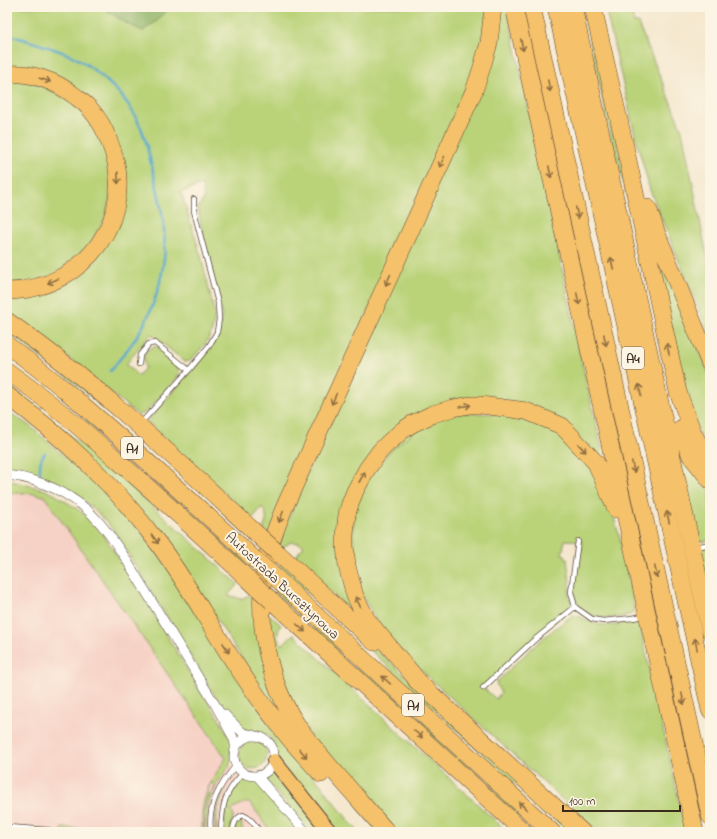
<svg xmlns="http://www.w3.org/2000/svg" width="717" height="839" viewBox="0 0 717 839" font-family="'Indie Flower',sans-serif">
  <rect width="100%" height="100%" fill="#fcf5e5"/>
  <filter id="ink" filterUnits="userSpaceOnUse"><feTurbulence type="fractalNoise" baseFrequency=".025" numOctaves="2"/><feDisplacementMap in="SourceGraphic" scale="8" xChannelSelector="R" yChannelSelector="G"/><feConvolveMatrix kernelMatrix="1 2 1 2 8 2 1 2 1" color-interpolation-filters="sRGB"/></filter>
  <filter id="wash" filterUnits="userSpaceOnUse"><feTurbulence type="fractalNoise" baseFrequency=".012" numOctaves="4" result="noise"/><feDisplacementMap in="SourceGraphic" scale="16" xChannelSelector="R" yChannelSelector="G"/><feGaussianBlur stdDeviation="0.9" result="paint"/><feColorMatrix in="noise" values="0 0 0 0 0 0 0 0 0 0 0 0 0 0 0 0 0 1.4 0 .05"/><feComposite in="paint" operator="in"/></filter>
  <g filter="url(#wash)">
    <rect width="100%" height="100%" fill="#f4e7cd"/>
    <path fill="#f6d1c5" d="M7,493H29L44,496L277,832H7Z"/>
    <path fill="#bad379" stroke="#7a7e4c" d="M7,7H489L475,72L269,534L263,529C267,521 268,515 262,507L252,519L147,422L205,354L218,335L222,314L203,236L198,208L204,199L202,185L181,192L201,256L215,315L212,331L206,343L190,361L185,362L151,334L126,364L138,376L145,368C143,355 143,350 156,346L178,367L179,374L177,378L145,413L138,415L38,333L7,312V294L63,282L119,209L101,115L7,70Z
      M500,7H507L582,363L608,476L546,414L449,404L354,480L353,604L348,609L294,558L304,546L299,543L291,542L283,547L278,543Z
      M583,7H589L630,204L613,147Z
      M605,7H631L634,23H638L682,130L710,271V337L650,190L636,139Z
      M7,79L42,84L82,108L105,146L112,189L105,218L90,245L52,277L7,286Z
      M645,216L710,376V455L688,409Z
      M7,327L118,415L116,418L72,381L7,332Z
      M7,384L52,420L114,471L238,584L228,595L241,599L249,595L257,603L286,725L174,555L7,389Z
      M7,411L30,426L86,475L119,505L154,548L305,765L349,821L359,832H337L329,823L278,760C277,750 273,736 262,733C256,731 249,731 242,730L220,704L113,529L91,506L65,488L32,473L7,469Z
      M449,413L516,414L555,430L588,460L612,510L621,543L634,605V613C614,621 579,622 574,594C574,591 575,587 575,585C576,570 579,556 582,541L565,540L562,554L565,555L567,559L570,582L569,596L572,605L564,614L482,687L496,699L501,692L498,688L496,683C520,658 545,635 573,615L579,616L586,620L600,625H616L631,620L637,621L640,626L686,832H598L438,686L397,647L377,622L361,593L351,560L350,533L362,484L406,433Z
      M88,418L251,564L250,568L131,461L85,421Z
      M673,433L695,469L710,490V540L702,542L698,538Z
      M7,480L43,489L54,494L76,508L89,518L101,531L152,611L197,686L218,717L232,743L230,755L231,760L229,767L218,782L213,793L208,806L205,832L204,813L208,799L215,787L213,783C208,784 208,789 208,793L209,794C202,806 202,819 204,832H202C199,800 209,784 226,758L44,496L29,493H7Z
      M710,547V599L699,549Z
      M280,562L338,614L575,832H568L543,809L279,566Z
      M276,587L542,832H536L275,593Z
      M267,612L281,625L279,628L277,637L282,645L293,634L416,748L508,832H395L310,736L276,670Z
      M239 755a14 14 0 1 1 28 0a14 14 0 1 1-28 0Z
      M274,766L325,832H311L263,777L269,773Z
      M249,778L257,780L302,832H271L251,804C243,800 237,807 231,811L234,816L231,823V832H225C223,815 228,781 249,778Z
      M223,788L225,789C218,803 216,816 217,832H215C214,815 216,804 223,788Z
      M241,818L242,828L245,832H236C235,826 236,821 241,818Z
      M62,828L109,830V832H62Z"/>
    <path fill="#93b569" stroke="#677044" d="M101,7H170L157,21L143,31L126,23Z"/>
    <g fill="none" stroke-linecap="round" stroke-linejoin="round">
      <path stroke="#51a5cd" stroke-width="2.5" d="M7,34C30,42 54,47 76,58C88,65 100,74 110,84C123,95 134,112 141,128C146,139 148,151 151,163C159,194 167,227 164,259C162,276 158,293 151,309C142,333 126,352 110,371
        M40,474C40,467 39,459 45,453"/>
    </g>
  </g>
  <g filter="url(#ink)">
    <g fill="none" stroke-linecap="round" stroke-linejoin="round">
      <g stroke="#574638" stroke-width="6">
        <path id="service" d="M139,364L140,355L149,344L155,343L189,370
          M140,424L189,370L209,346L217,332L219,319L218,303L194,211V199
          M578,541L571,592L575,607L592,619L603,621L633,618L643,616
          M696,547L710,544
          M483,688L533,641L575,607
          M7,827L49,830
          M211,832C207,805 220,785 236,765
          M221,832C222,805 224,793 243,773
          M233,832C233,824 235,818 243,815C251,818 255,825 260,832"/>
      </g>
      <g stroke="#574638" stroke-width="10">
        <path id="minor" d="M7,475C41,479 76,495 98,521C108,532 116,544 124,556L216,706L233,737L235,744V752
          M224,714L243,733L253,735
          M234 756a20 20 0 1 1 40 0a20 20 0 1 1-40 0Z
          M257,776L306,832"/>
      </g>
      <g stroke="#574638" stroke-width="16">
        <path id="primary" d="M274,761L330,832"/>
      </g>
      <g stroke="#574638" stroke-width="18">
        <path id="motorway" d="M514,7L695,832
          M532,7L710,816
          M556,7L710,710
          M573,7L710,630
          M593,7L624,142L678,392L693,433L710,464
          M7,74C31,72 56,81 75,96C80,100 86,104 91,110C99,119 105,130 109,141C141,214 85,291 7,291
          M648,208L657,234L710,364
          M7,321C97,383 179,462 259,536
          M7,345C54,379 97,417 140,455C178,489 216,523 252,557
          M7,371C48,400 87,433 125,467C167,504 208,541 249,580
          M7,395C63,438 111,481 154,538C185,578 208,623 236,665C250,686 264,707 280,726C292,743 307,758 321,774
          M680,429L691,456L710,480
          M279,554L374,642
          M275,577L363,659L552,832
          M272,601L524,832
          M416,680L582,832
          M424,688L367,620L355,596L347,566L345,546V535L347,514L350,504L355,491L367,469L380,451L388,443L403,430L412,424L433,414L453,408L470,405H481L526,411L562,426L596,463L616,509
          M387,832C371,814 355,795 339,777C324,760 309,743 297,725C268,681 256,621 264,570C268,549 277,525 285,506L474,91L481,70L489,43L493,7"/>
      </g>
      <use href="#service" stroke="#fff" stroke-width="4.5"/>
      <use href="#minor" stroke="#fff" stroke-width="9"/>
      <use href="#primary" stroke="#f5c16b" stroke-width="14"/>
      <use href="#motorway" stroke="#f5c16b" stroke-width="17"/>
      <g stroke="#574638" stroke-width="18" stroke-linecap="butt">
        <path id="motorway-bridge" d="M259,536L279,554
          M252,557L275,577
          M249,580L272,601"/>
      </g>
      <use href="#motorway-bridge" stroke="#f5c16b" stroke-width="17"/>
    </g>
    <defs><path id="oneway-shaft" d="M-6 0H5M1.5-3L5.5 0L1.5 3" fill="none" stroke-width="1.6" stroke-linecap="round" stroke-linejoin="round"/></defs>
    <g stroke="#8f6e41">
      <use href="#oneway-shaft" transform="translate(522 45) rotate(78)"/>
      <use href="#oneway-shaft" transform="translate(45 80) rotate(18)"/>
      <use href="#oneway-shaft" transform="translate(549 86) rotate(78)"/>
      <use href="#oneway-shaft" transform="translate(442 162) rotate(114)"/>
      <use href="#oneway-shaft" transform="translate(550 172) rotate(78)"/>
      <use href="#oneway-shaft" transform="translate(118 178) rotate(88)"/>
      <use href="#oneway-shaft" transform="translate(577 213) rotate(78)"/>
      <use href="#oneway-shaft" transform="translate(612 263) rotate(-102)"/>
      <use href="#oneway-shaft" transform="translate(388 280) rotate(114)"/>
      <use href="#oneway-shaft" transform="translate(53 281) rotate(156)"/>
      <use href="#oneway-shaft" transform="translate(578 299) rotate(78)"/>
      <use href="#oneway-shaft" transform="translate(605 340) rotate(78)"/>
      <use href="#oneway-shaft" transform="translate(668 349) rotate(-102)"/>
      <use href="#oneway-shaft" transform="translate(640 390) rotate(-102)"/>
      <use href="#oneway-shaft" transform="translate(334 399) rotate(114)"/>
      <use href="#oneway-shaft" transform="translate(465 406) rotate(-9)"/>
      <use href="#oneway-shaft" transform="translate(582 448) rotate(47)"/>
      <use href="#oneway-shaft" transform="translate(633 467) rotate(78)"/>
      <use href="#oneway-shaft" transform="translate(362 477) rotate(-61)"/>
      <use href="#oneway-shaft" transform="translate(281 517) rotate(112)"/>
      <use href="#oneway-shaft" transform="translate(668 517) rotate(-102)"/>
      <use href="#oneway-shaft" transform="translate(155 539) rotate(54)"/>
      <use href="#oneway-shaft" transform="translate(656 572) rotate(78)"/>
      <use href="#oneway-shaft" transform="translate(358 602) rotate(-116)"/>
      <use href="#oneway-shaft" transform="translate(301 628) rotate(42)"/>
      <use href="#oneway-shaft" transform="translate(696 644) rotate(-102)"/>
      <use href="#oneway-shaft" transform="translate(226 648) rotate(59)"/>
      <use href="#oneway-shaft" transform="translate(386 680) rotate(-138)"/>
      <use href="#oneway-shaft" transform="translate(683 699) rotate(78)"/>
      <use href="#oneway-shaft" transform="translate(418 734) rotate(42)"/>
      <use href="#oneway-shaft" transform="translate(303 753) rotate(49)"/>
      <use href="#oneway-shaft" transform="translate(523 806) rotate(-137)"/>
    </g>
  </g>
  <g text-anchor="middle" stroke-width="4" stroke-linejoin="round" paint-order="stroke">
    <g fill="#fcf5e5" stroke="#75675a" stroke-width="1">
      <rect x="622" y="347" width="22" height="22" rx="3"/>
      <rect x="121" y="437" width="22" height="22" rx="3"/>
      <rect x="402" y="694" width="22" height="22" rx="3"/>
    </g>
    <g font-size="13" font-weight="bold" fill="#3b2a1e">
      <text x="633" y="363">A4</text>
      <text x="132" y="453">A1</text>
      <text x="413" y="710">A1</text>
    </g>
    <g font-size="14" fill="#3b2a1e" stroke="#fcf5e5">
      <text transform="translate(283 585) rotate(43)" y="5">Autostrada Bursztynowa</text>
    </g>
  </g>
  <rect width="717" height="839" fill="none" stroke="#fcf5e5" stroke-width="24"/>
  <path d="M563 805v6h117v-6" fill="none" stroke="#3b2a1e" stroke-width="2"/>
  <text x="569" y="805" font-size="12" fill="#3b2a1e" stroke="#fcf5e5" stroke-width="3" paint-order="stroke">100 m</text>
</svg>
